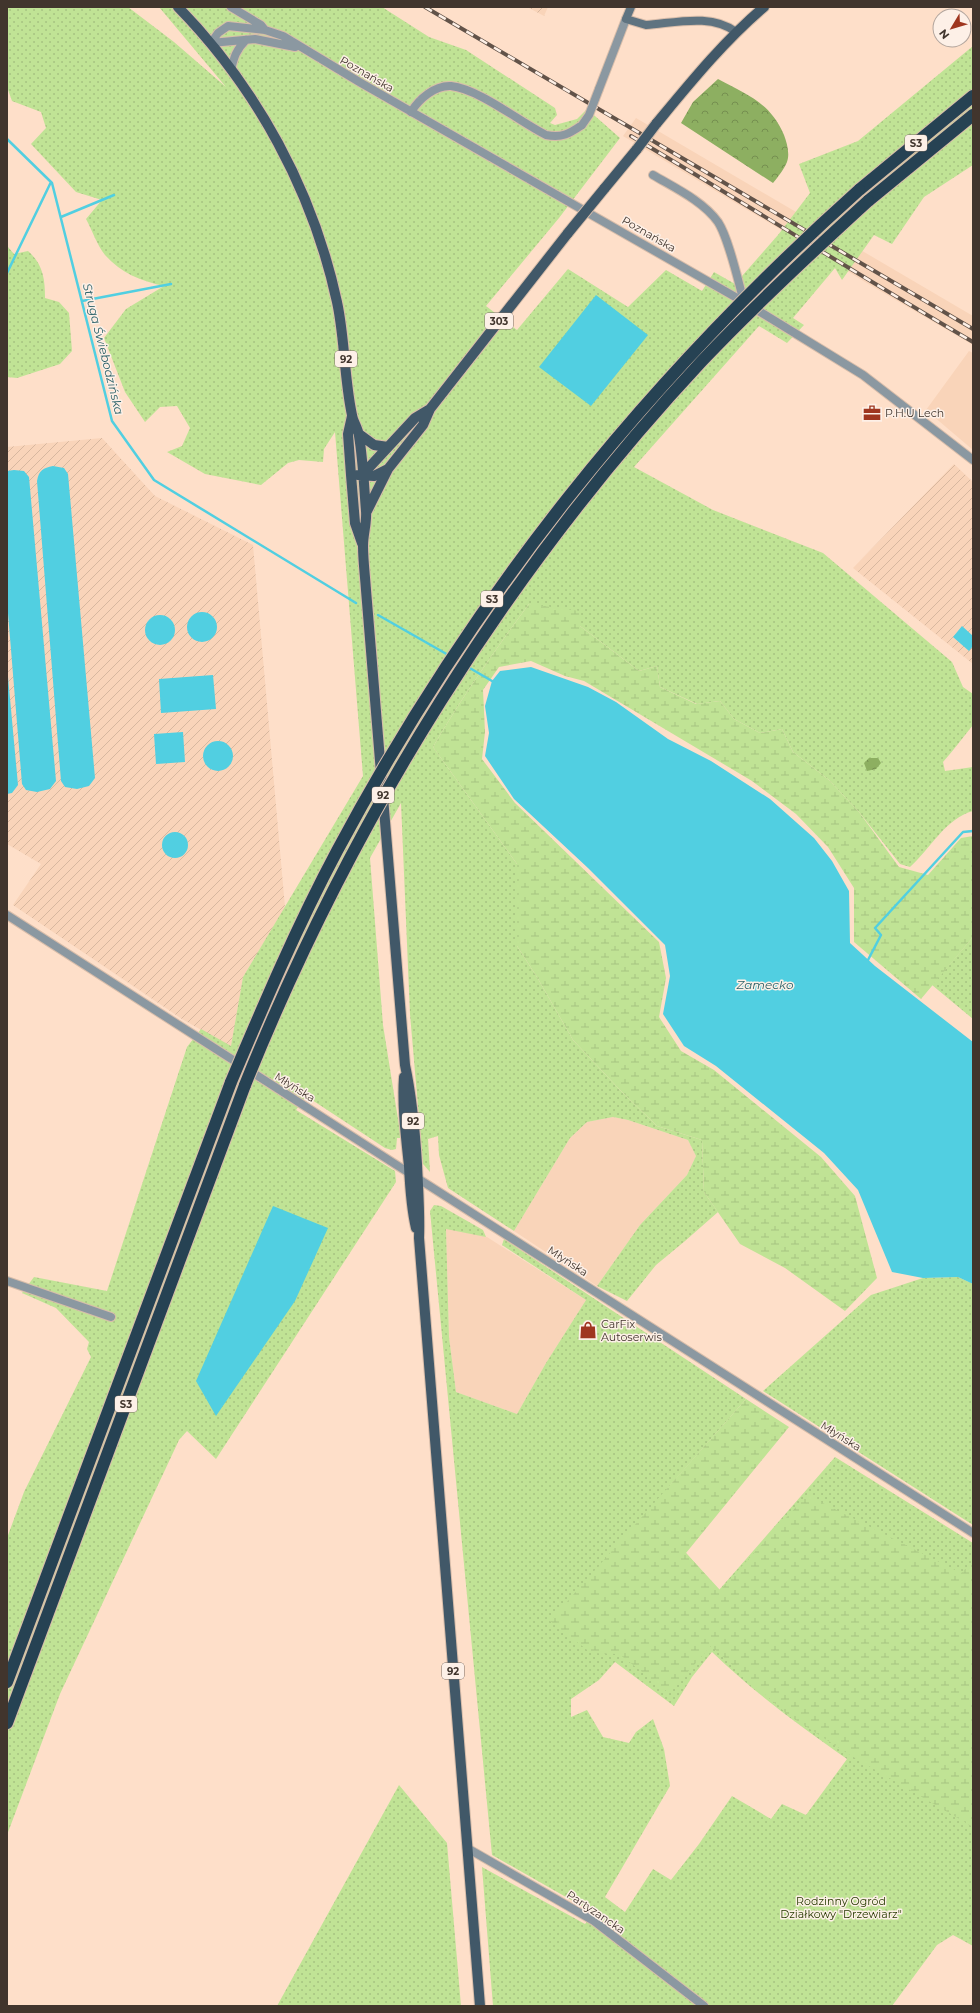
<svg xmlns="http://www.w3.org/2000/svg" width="980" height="2013" viewBox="0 0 980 2013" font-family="Montserrat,sans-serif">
  <defs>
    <pattern id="industrial-furrows" width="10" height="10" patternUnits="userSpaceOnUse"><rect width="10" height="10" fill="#f9d4b9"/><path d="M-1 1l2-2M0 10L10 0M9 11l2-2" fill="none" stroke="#d7b79f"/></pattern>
    <pattern id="grass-dots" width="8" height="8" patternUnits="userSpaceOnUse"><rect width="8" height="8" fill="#c0e395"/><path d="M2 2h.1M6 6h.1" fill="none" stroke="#a6c381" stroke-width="1.8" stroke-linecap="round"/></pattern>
    <pattern id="forest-crowns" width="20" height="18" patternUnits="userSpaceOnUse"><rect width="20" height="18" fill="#8daf61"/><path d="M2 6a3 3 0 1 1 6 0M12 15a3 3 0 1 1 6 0" fill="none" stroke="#758f50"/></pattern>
    <pattern id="wetland-marsh" width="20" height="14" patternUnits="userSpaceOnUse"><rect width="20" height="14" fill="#c0e395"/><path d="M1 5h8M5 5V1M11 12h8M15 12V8" fill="none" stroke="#a6c381"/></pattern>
  </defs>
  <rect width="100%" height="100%" fill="#fedfc9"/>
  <path fill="#f9d4b9" d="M636,118L973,316V345L865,282L788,234L623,136Z
    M969,351L973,353V450L926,410Z
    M613,1117L628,1120L688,1140L696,1156L687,1175L640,1225L597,1286L514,1231L570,1138L587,1122Z
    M446,1228L487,1237L586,1300L546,1363L517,1414L456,1392L449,1337Z"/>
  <path fill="url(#industrial-furrows)" d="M527,7H548L544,16Z
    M102,438L155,496L253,545L285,907L243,977L231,1047L182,1019L13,905L41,864L7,844V447Z
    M954,464L973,482V664L853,568Z"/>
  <path fill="url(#grass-dots)" fill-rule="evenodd" d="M7,7H128L174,42L226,87L159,7H382L429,37L466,50L555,108L557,115L550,123L555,125L577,119L587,109L620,138L559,218L486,306L517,330L568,269L628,307L666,270L702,291L714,272L735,284L778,235L810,193L799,164L858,141L973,46V165L924,197L892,244L874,235L842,280L835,268L793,318L804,325L787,343L759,326L634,467L713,510L823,553L952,662L963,687L973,694V725C963,737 954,750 943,762L945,771L973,767V811C946,818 930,849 910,867L900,864L859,812L829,780L793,752L782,729L760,733L734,719L720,701L697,704L660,687L657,666L639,671L580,626L529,604C495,650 462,697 433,747L517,864V946L537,977L573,1040L620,1090L657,1126L702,1140L704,1192L718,1212L685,1241L656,1265L627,1301L597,1286L640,1225L687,1175L696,1156L688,1140L628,1120L613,1117L587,1122L570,1138L514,1231L448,1188L439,1155L438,1136L428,1139L430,1172L423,1164L410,1014L401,803L370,858L383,1025L401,1138H397L396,1149L392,1150L385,1148L306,1096L296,1110L395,1171L396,1182L216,1459L187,1431L179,1440L60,1694L7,1835V1538L24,1492L91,1357L87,1349L89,1342L56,1308L22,1293L34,1277L107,1291L187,1047L201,1029L231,1046L243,977L363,776L335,432L324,449L323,462L299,460L288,463L261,485L205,474L167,452L182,446L190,428L177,406L160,407L145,422L125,392L104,338L126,309L164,286C141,281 121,273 105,255C97,245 92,230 86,219L102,200L76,192L31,144L46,128L41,112L12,101L7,87Z
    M7,243L8,247L14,254L28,251C43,264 45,279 45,298L59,302L69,313L72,351L60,364L17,378L7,377Z
    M973,937V1019L932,985Z
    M434,1205L441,1206L483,1230L486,1237L446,1229L449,1337L456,1392L517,1414L546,1363L586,1300L502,1245L504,1239L746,1399L667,1489L686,1553L719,1590L835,1457L973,1543V1946L953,1935L937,1945L892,2006H493L482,1867L585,1924L594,1913L492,1855L430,1211ZM712,1652C756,1694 797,1724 847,1759L806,1815L782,1804L771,1819L732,1796L699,1844L671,1880L653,1869L625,1912L605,1897L670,1786L664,1749L653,1719L636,1732L629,1743L603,1737L587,1710L571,1717V1699L599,1680L615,1662L674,1706L692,1677Z
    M958,1277L973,1284V1525L763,1391L871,1295L923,1278Z
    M399,1785L447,1843L461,2006H277Z"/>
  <path fill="url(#forest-crowns)" d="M718,79C747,95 770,102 784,135C787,143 790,154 787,162C784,169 778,177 773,183L681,123L693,102Z
    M869,758H878L881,763L876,769L867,771L864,763Z"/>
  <path fill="url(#wetland-marsh)" d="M529,604L580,611V626L639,671L657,666L660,687L696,704L720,701L734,719L760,733L782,729L793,752L829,780L859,812L899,867L928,875L961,838L973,836V937L921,999L854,942V888L828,847L796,814L752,781L584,681L565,676L531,661L499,667L483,690L485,732L482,759L515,803L659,942L666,978L659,1017L681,1051L714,1070L821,1157L855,1196L877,1278L845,1311L785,1268L740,1244L704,1192L702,1140L657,1126L620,1090L573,1040L537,977L517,946V864L433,747C462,697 495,650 529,604Z
    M746,1399L789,1427L686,1553L720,1590L807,1495L961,1573L973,1562V1827L850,1755L788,1715L711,1646L669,1693L619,1654L591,1653L550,1621Z"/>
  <path fill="#51cfe1" d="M596,295L648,335L591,406L539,367Z
    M53,466L64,468L68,474L95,778L89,786L77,789L65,787L61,781L37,481C39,470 43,468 53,466Z
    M14,470L24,471L29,477L56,781L50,789L37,792L26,790L22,784L7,601V471Z
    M187 627a15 15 0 1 1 30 0a15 15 0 1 1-30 0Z
    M145 630a15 15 0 1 1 30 0a15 15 0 1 1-30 0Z
    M962,626L973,636V646L969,651L953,637Z
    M7,666L18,785L12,793L7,794Z
    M531,667L588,687L616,702L668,739L711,761L770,799L814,838L832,861L849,891L850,943L875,966L973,1042V1284L958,1277L923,1278L892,1272L858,1190L824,1153L716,1066L684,1046L663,1014L670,976L665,945L588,868L514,799L485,756L489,733L485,706L492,681L500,671Z
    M213,675L216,709L161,713L159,679Z
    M183,732L185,762L156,764L154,734Z
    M203 756a15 15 0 1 1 30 0a15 15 0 1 1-30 0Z
    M162 845a13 13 0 1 1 26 0a13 13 0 1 1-26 0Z
    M273,1206L328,1228L295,1301L216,1416L196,1381Z"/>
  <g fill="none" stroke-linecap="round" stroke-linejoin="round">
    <path stroke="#51cfe1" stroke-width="2.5" d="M7,139L52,183L112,421L154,480L356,603
      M61,217L114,195
      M7,273L51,182
      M82,301L171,284
      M378,615L450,656
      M468,667L492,681
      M868,960L881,935L875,928L963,832L973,831"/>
    <g stroke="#d8bdaa" stroke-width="10">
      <path id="minor" d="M599,89L626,19
        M411,112C419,99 435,85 451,86C479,89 520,122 546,135C562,138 569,134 582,125
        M653,175C675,188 703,201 718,222C729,239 738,281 744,302
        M7,915L409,1173
        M7,1281L111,1317
        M467,1848L594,1921L704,2006"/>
    </g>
    <g stroke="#d8bdaa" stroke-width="10">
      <path id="tertiary" d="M231,7L261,25L265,30
        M211,43L218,33L228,26L265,30L283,36L361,83L744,302L863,375L973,460
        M211,43L255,39L295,47
        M231,70C234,57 236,50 246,40
        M414,1176L973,1533"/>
    </g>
    <g stroke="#d8bdaa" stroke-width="10">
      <path id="secondary" d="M631,7L626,19L646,25C675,23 711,13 736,32"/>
    </g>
    <g stroke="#d8bdaa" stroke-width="12">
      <path id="primary" d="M178,7C257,88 313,191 337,302C345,339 344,378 352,415C353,422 358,428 359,436C363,460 364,486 366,511C367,523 363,534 363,546C363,560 365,575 366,590L405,1065C412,1098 415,1131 417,1164C418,1189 420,1213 419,1238L480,2006
        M656,124C690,83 723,42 764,7
        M604,189L637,149
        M352,416L348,434L351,475L355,523L362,543
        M359,434L374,445L388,447
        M363,474L415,418L430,409
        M358,475L374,476L388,469
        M367,511L388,469L423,425L430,409L568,233
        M404,1077C402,1106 406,1137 409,1166C410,1187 411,1207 416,1228"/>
    </g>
    <g stroke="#d8bdaa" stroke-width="14">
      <path id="motorway" d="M859,190L973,96
        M868,201L973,115
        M7,1682L231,1082
        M7,1723L245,1085"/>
    </g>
    <use href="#minor" stroke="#8b98a1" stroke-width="8"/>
    <use href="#tertiary" stroke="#8b98a1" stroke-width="8"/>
    <use href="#secondary" stroke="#5f7380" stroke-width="8"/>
    <use href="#primary" stroke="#415868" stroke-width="10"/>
    <use href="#motorway" stroke="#264253" stroke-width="12"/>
    <g stroke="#625349" stroke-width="4">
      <path id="rail" d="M425,7L973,329
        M631,136C746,204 858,275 973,342"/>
    </g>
    <use href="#rail" stroke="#fdf0e7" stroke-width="2.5" stroke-dasharray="8" stroke-linecap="butt"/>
    <g stroke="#d8bdaa" stroke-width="10" stroke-linecap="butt">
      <path id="minor-bridge" d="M582,125L589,115L599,89"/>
    </g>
    <g stroke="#d8bdaa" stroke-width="12" stroke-linecap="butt">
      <path id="primary-bridge" d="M637,149L656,124
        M568,233L604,189"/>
    </g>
    <g stroke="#d8bdaa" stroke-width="14" stroke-linecap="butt">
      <path id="motorway-bridge" d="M231,1082C264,1004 297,926 337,851C473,596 644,383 859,190
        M245,1085C352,819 506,571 702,361C755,305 811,253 868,201"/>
    </g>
    <use href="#minor-bridge" stroke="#8b98a1" stroke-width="8"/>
    <use href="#primary-bridge" stroke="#415868" stroke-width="10"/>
    <use href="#motorway-bridge" stroke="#264253" stroke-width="12"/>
  </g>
  <defs>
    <g id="office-bare" transform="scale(1.38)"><path d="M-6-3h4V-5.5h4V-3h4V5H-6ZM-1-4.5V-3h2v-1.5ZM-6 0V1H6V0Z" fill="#9f361f" stroke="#fdf0e7" stroke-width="2.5" paint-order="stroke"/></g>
    <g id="shop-bare" transform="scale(1.38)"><path d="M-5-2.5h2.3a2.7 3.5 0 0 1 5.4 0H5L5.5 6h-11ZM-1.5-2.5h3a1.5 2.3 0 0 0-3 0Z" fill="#9f361f" stroke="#fdf0e7" stroke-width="2.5" paint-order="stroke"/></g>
  </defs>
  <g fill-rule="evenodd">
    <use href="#office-bare" x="872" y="413"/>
    <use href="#shop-bare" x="588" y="1330"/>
  </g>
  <g text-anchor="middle" stroke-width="3" stroke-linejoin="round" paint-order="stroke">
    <g fill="#fdf0e7" stroke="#796d65" stroke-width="1">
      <rect x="905" y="135" width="22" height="16" rx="3"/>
      <rect x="485" y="313" width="28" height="16" rx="3"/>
      <rect x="335" y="351" width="22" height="16" rx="3"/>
      <rect x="481" y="591" width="22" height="16" rx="3"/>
      <rect x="372" y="787" width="22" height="16" rx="3"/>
      <rect x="402" y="1113" width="22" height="16" rx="3"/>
      <rect x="115" y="1396" width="22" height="16" rx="3"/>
      <rect x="442" y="1663" width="22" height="16" rx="3"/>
    </g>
    <g font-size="10" font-weight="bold" fill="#41352d">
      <text x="916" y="147">S3</text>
      <text x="499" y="325">303</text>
      <text x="346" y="363">92</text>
      <text x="492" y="603">S3</text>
      <text x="383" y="799">92</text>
      <text x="413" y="1125">92</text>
      <text x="126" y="1408">S3</text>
      <text x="453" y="1675">92</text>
    </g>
    <g font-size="11" fill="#41352d" stroke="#fdf0e7">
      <text transform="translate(367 74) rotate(30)" y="4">Poznańska</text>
      <text transform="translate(649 234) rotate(30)" y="4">Poznańska</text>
      <text transform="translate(295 1087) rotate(32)" y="4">Młyńska</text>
      <text transform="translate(568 1261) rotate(33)" y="4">Młyńska</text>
      <text transform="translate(841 1436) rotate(32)" y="4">Młyńska</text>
      <text transform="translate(596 1912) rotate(34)" y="4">Partyzancka</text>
    </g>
    <g font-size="11" fill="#41352d" stroke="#fdf0e7" text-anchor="start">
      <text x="885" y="417">P.H.U Lech</text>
      <text x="601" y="1328">CarFix<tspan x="601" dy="13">Autoserwis</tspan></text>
    </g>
    <g font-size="11" fill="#263a00" stroke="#fdf0e7">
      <text x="841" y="1905">Rodzinny Ogród<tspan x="841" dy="13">Działkowy "Drzewiarz"</tspan></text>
    </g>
    <g font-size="12" font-style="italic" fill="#2c6168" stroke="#fdf0e7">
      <text transform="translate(103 349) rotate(76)" y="4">Struga Świebodzińska</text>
      <text x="765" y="989">Zamecko</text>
    </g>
  </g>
  <rect width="980" height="2013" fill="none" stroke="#41352d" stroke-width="16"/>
  <g transform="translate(952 28) rotate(232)"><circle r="19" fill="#fdf0e7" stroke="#b2a59d"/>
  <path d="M0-3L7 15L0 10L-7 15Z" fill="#9f361f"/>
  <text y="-6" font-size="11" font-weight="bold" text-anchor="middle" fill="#41352d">N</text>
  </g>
</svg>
